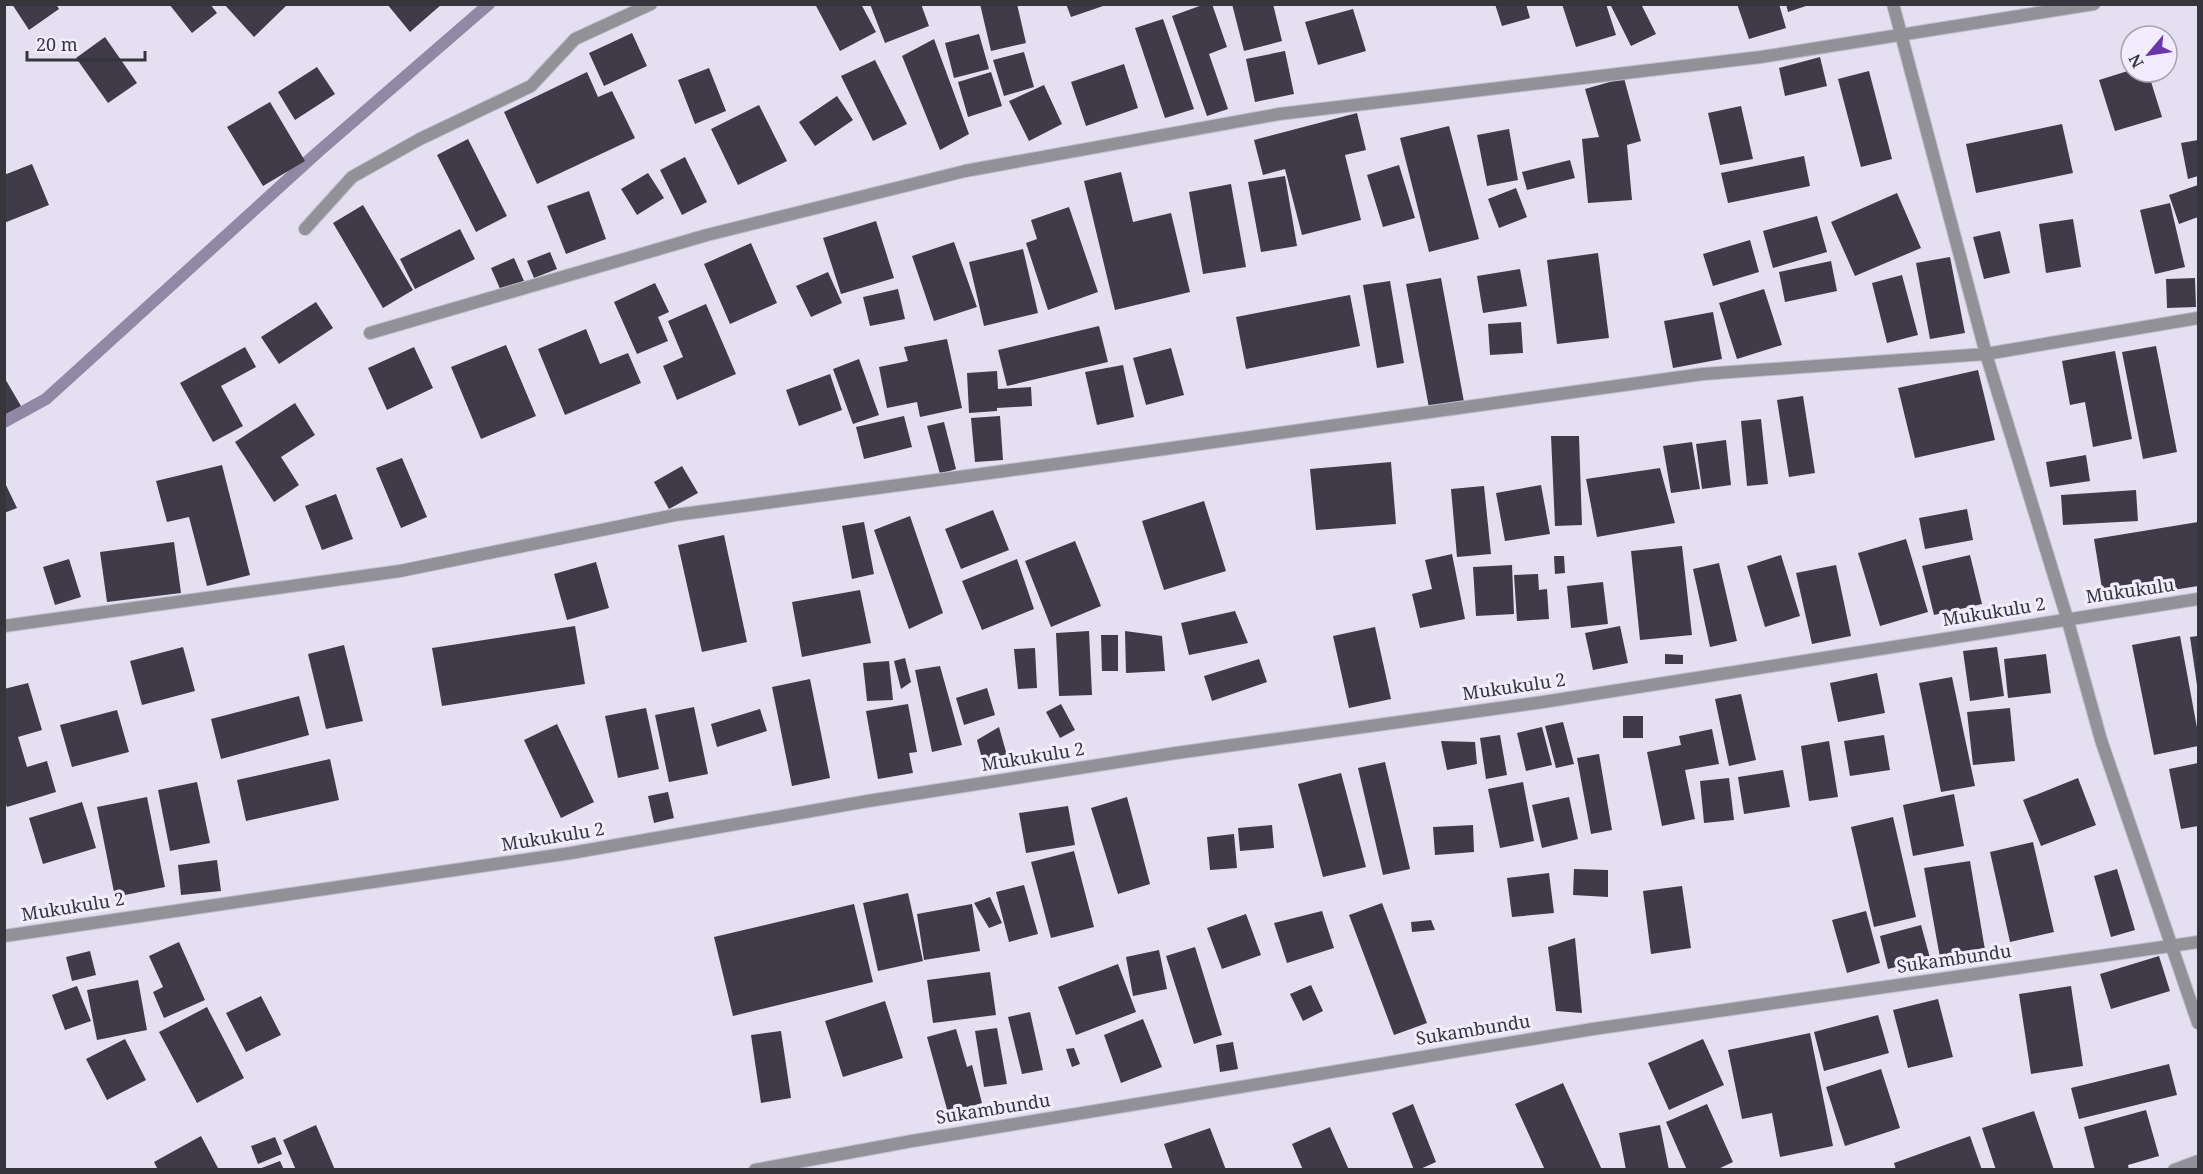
<svg xmlns="http://www.w3.org/2000/svg" width="2203" height="1174" viewBox="0 0 2203 1174" font-family="'Noto Serif',serif">
  <rect width="100%" height="100%" fill="#e5e0f1"/>
  <g fill="none" stroke-linecap="round" stroke-linejoin="round">
    <path stroke="#9088a5" stroke-width="12" d="M4,422L46,399L318,152L489,4"/>
  </g>
  <path fill="#3f3b48" d="M12,4H56L59,9L29,30Z
    M169,4H210L217,13L192,33Z
    M224,4H288L254,37Z
    M387,4H442L410,32Z
    M815,4H861L876,32L840,51Z
    M870,4H921L929,26L885,43Z
    M980,4H1017L1026,43L991,51Z
    M1066,4H1106V5L1071,17Z
    M1205,4H1212L1227,47L1209,54L1228,109L1207,116L1172,16Z
    M1232,4H1273L1282,41L1244,51Z
    M1495,4H1526L1530,18L1502,26Z
    M1562,4H1606L1616,35L1576,47Z
    M1610,4H1641L1656,34L1631,46Z
    M1737,4H1779L1786,28L1749,39Z
    M1786,4H1809V5L1788,12Z
    M1353,9L1366,51L1318,65L1305,22Z
    M1163,19L1194,109L1165,118L1135,28Z
    M632,33L647,66L604,86L589,53Z
    M979,34L989,69L954,78L945,43Z
    M105,37L137,83L108,103L76,58Z
    M934,39L969,134L940,150L902,56Z
    M1285,51L1294,94L1255,102L1246,59Z
    M1024,52L1034,87L1004,96L993,60Z
    M1820,57L1827,86L1785,96L1779,68Z
    M875,60L907,124L873,141L841,76Z
    M1124,64L1138,108L1086,126L1071,82Z
    M317,67L335,94L295,120L278,92Z
    M709,68L726,111L695,124L678,80Z
    M2131,70L2148,72L2162,117L2115,131L2099,80Z
    M1869,71L1892,159L1861,167L1838,79Z
    M587,72L598,97L612,91L635,138L537,184L504,112Z
    M991,72L1002,106L968,117L958,82Z
    M1624,78L1641,141L1627,145L1632,200L1588,203L1582,139L1599,137L1585,89Z
    M1044,85L1062,124L1029,141L1009,101Z
    M837,96L853,120L815,146L799,122Z
    M270,102L305,161L263,186L227,127Z
    M759,105L787,161L738,185L711,129Z
    M1741,106L1753,159L1720,165L1708,113Z
    M1357,113L1366,150L1345,155L1361,220L1302,235L1285,169L1263,175L1254,140Z
    M2062,124L2073,173L1976,193L1966,144Z
    M1449,126L1479,239L1429,252L1400,138Z
    M1509,129L1518,180L1487,186L1477,135Z
    M468,139L507,216L476,232L437,155Z
    M2198,140V176L2188,179L2181,143Z
    M1804,156L1810,186L1728,203L1721,173Z
    M685,157L707,202L682,215L660,170Z
    M1570,160L1575,178L1527,190L1522,172Z
    M32,164L49,205L4,223V175Z
    M1399,165L1415,218L1383,227L1367,175Z
    M1121,172L1133,222L1171,213L1190,292L1115,310L1084,181Z
    M648,173L664,198L637,215L621,189Z
    M1285,176L1297,246L1261,252L1248,182Z
    M1231,184L1246,267L1203,274L1189,192Z
    M2198,185V217L2179,224L2169,195Z
    M1516,188L1527,217L1499,228L1488,199Z
    M589,191L606,239L566,254L547,206Z
    M1897,193L1921,248L1855,276L1831,222Z
    M2170,203L2185,267L2155,274L2140,210Z
    M363,205L413,290L383,308L333,223Z
    M1069,207L1098,292L1048,310L1026,243L1037,239L1031,220Z
    M1817,216L1827,252L1773,268L1763,231Z
    M2073,219L2081,267L2046,273L2039,224Z
    M876,221L894,278L841,294L823,238Z
    M460,229L475,259L415,289L400,259Z
    M2000,231L2010,273L1984,279L1973,237Z
    M1750,240L1759,272L1713,286L1703,254Z
    M954,242L977,307L934,321L912,256Z
    M751,243L777,303L730,324L704,264Z
    M1023,249L1038,313L984,326L969,262Z
    M550,252L557,269L534,278L527,261Z
    M1598,253L1609,338L1557,344L1547,260Z
    M1950,257L1965,333L1930,339L1916,263Z
    M514,258L524,281L501,291L491,268Z
    M1831,261L1837,291L1785,302L1779,272Z
    M1520,269L1527,306L1483,313L1477,276Z
    M828,272L842,303L811,317L796,286Z
    M1902,275L1918,335L1887,343L1872,283Z
    M1441,278L1464,402L1429,408L1406,284Z
    M2195,278L2196,307L2167,308L2166,279Z
    M1390,281L1404,363L1377,368L1363,285Z
    M655,283L669,312L658,317L668,341L637,354L614,302Z
    M898,289L905,319L870,326L863,297Z
    M1764,289L1782,345L1737,359L1719,303Z
    M1350,295L1360,346L1246,369L1236,317Z
    M316,302L333,328L279,364L261,337Z
    M706,304L736,374L677,400L663,366L683,357L668,321Z
    M1713,312L1722,359L1673,368L1664,321Z
    M1521,322L1523,353L1490,355L1488,324Z
    M1099,326L1108,362L1007,386L998,350Z
    M586,329L600,364L628,353L641,383L565,415L538,349Z
    M947,339L962,408L920,417L917,402L887,408L879,367L908,361L904,347Z
    M506,345L536,416L481,439L451,367Z
    M2156,346L2177,452L2143,459L2122,352Z
    M245,347L256,367L221,386L243,426L213,442L180,383Z
    M414,347L433,388L387,410L368,368Z
    M1171,348L1184,395L1146,405L1133,358Z
    M2115,351L2132,439L2093,447L2085,402L2070,405L2062,361Z
    M859,359L879,415L853,424L833,369Z
    M1123,365L1134,417L1097,425L1085,372Z
    M1978,370L1995,440L1915,458L1898,388Z
    M997,371L998,389L1031,387L1032,406L997,408V411L969,413L967,373Z
    M830,374L842,410L799,426L786,390Z
    M4,377L21,406L4,415Z
    M1803,396L1815,473L1789,477L1777,400Z
    M295,403L315,435L281,457L299,485L274,502L235,442Z
    M904,416L912,447L864,459L856,427Z
    M1000,416L1003,460L975,462L971,418Z
    M1761,419L1768,484L1747,486L1741,421Z
    M944,422L956,469L940,474L927,426Z
    M1551,436H1579L1582,525L1555,526Z
    M1726,440L1731,485L1702,489L1696,444Z
    M1692,442L1700,489L1671,493L1663,446Z
    M2086,455L2090,481L2050,487L2046,462Z
    M402,458L427,517L401,528L376,468Z
    M1391,462L1396,524L1316,530L1310,469Z
    M222,465L250,575L207,586L189,517L167,522L156,481Z
    M682,466L698,493L669,509L654,482Z
    M1660,468L1675,523L1597,537L1586,479Z
    M4,481L17,508L4,513Z
    M1541,485L1550,534L1505,541L1496,493Z
    M1484,486L1491,554L1457,557L1451,489Z
    M2136,490L2138,521L2063,525L2061,495Z
    M336,494L353,539L322,550L305,506Z
    M1204,501L1226,571L1164,590L1142,521Z
    M1967,509L1973,540L1925,549L1919,518Z
    M993,510L1009,550L961,569L945,529Z
    M910,516L943,613L909,629L874,530Z
    M864,522L874,574L852,579L842,526Z
    M2198,522V586L2104,601L2094,539Z
    M724,535L747,642L702,652L678,545Z
    M1906,539L1928,612L1880,626L1858,553Z
    M1075,541L1101,606L1051,627L1025,561Z
    M174,542L181,593L107,602L100,552Z
    M1682,546L1692,635L1640,640L1631,551Z
    M1452,554L1465,619L1420,628L1412,594L1432,589L1425,560Z
    M1781,555L1800,616L1765,627L1747,566Z
    M1970,555L1982,604L1934,615L1922,566Z
    M1554,556H1564L1565,573L1555,574Z
    M69,559L81,597L55,605L43,567Z
    M1017,559L1034,609L982,630L962,581Z
    M596,562L609,608L567,620L554,574Z
    M1719,563L1737,641L1710,647L1693,569Z
    M1512,565L1514,614L1476,616L1473,567Z
    M1836,565L1851,636L1812,644L1796,573Z
    M1538,574L1539,590L1547,589L1549,619L1517,621L1514,575Z
    M1603,582L1608,624L1571,628L1567,586Z
    M860,590L871,643L802,657L792,602Z
    M1235,611L1248,643L1189,655L1181,623Z
    M575,626L585,684L442,706L432,648Z
    M1620,626L1628,663L1593,670L1585,633Z
    M1375,627L1391,699L1349,708L1333,636Z
    M1089,631L1092,695L1059,696L1056,633Z
    M1125,631L1162,636L1165,671L1126,673Z
    M1101,635H1118V671H1102Z
    M2180,636L2198,733V746L2154,755L2132,645Z
    M2198,636V685H2197L2190,637Z
    M344,645L363,721L326,729L308,654Z
    M183,647L195,691L142,705L130,661Z
    M1997,647L2004,696L1970,701L1963,651Z
    M1035,648L1037,688L1018,689L1014,649Z
    M1665,654L1683,655V664H1665Z
    M2046,654L2051,693L2008,698L2004,659Z
    M905,658L911,682L901,689L894,661Z
    M1259,659L1267,682L1212,701L1204,676Z
    M889,661L893,700L867,701L863,663Z
    M940,666L962,745L932,752L915,670Z
    M1877,673L1885,713L1838,722L1830,683Z
    M1952,677L1975,786L1941,792L1919,683Z
    M810,679L830,778L792,786L772,687Z
    M28,683L42,730L18,737L27,767L47,761L56,792L7,807L4,799V689Z
    M987,688L995,715L964,725L956,698Z
    M1741,694L1756,760L1729,766L1715,699Z
    M299,696L309,735L221,759L211,719Z
    M908,704L917,752L909,753L913,773L878,779L866,711Z
    M1061,704L1075,730L1060,738L1046,712Z
    M694,707L708,774L669,782L655,715Z
    M646,708L659,769L618,778L605,716Z
    M2010,708L2015,761L1973,765L1967,712Z
    M760,709L767,731L717,747L711,724Z
    M117,710L129,752L72,767L60,725Z
    M1623,716H1643V738H1623Z
    M1563,722L1574,764L1556,768L1545,726Z
    M557,724L594,802L561,818L524,740Z
    M999,727L1008,759L984,766L977,740Z
    M1542,727L1552,765L1526,771L1517,733Z
    M1712,729L1719,764L1685,770L1695,819L1662,826L1647,752L1681,745L1679,736Z
    M1500,735L1507,775L1486,779L1480,738Z
    M1884,735L1890,770L1850,776L1844,741Z
    M1441,741L1475,742L1477,764L1447,770Z
    M1829,741L1838,797L1809,801L1801,746Z
    M1599,754L1612,830L1591,834L1577,758Z
    M330,759L339,800L246,821L237,780Z
    M1385,762L1410,869L1383,875L1358,768Z
    M2198,763V826L2181,829L2169,769Z
    M1783,770L1790,807L1744,814L1738,777Z
    M1341,773L1366,867L1323,877L1298,784Z
    M1729,778L1734,820L1704,823L1700,781Z
    M2078,778L2096,825L2041,846L2023,800Z
    M197,782L210,843L170,851L158,790Z
    M1523,782L1534,841L1500,848L1488,789Z
    M668,792L674,818L654,823L648,796Z
    M1954,794L1964,846L1913,856L1903,805Z
    M147,797L165,887L115,897L97,807Z
    M1127,797L1150,884L1118,894L1091,808Z
    M1569,797L1578,839L1542,848L1532,805Z
    M82,802L96,848L43,864L29,818Z
    M1068,806L1075,845L1026,853L1019,813Z
    M1893,817L1916,917L1874,927L1851,827Z
    M1272,825L1274,848L1240,851L1238,828Z
    M1473,825L1474,852L1435,855L1433,827Z
    M1234,834L1237,868L1210,870L1207,837Z
    M2033,842L2054,932L2010,942L1990,852Z
    M1074,851L1094,927L1051,938L1031,862Z
    M217,860L221,891L181,895L178,865Z
    M1970,861L1985,950L1940,958L1924,868Z
    M1574,869L1608,870V897L1573,895Z
    M2117,869L2135,930L2111,937L2094,876Z
    M1549,873L1554,913L1512,917L1507,878Z
    M1024,885L1038,934L1009,942L996,892Z
    M1682,886L1691,948L1651,954L1643,891Z
    M908,893L923,961L878,971L863,903Z
    M990,897L1002,923L989,928L974,903Z
    M1382,903L1427,1023L1394,1035L1349,915Z
    M854,904L873,982L733,1016L714,937Z
    M972,904L980,951L924,960L917,914Z
    M1322,911L1334,948L1287,963L1274,923Z
    M1866,911L1880,963L1847,973L1832,920Z
    M1246,914L1261,955L1222,969L1207,928Z
    M1431,920L1435,930L1412,932L1411,922Z
    M1921,925L1930,958L1888,969L1880,936Z
    M1575,938L1582,1013L1556,1011L1548,947Z
    M179,942L205,1000L164,1018L153,992L163,987L149,956Z
    M1195,947L1222,1035L1194,1044L1166,956Z
    M1159,950L1167,989L1133,996L1126,957Z
    M90,951L96,975L72,981L66,957Z
    M2159,956L2170,991L2111,1009L2100,974Z
    M1118,964L1136,1012L1076,1035L1058,987Z
    M990,972L996,1015L933,1023L927,980Z
    M138,980L147,1030L97,1040L87,990Z
    M1311,985L1323,1011L1303,1021L1290,994Z
    M77,986L91,1021L65,1030L52,995Z
    M2071,986L2083,1066L2031,1074L2019,994Z
    M261,996L281,1035L246,1052L226,1013Z
    M1938,999L1953,1057L1908,1068L1893,1010Z
    M885,1001L903,1058L843,1077L825,1021Z
    M207,1007L244,1078L197,1103L159,1032Z
    M1030,1012L1043,1070L1022,1074L1008,1017Z
    M1878,1015L1889,1053L1824,1071L1814,1032Z
    M1143,1019L1162,1067L1121,1083L1104,1035Z
    M997,1028L1007,1084L984,1087L975,1031Z
    M956,1029L967,1067L972,1065L982,1103L948,1113L927,1037Z
    M781,1031L791,1098L761,1103L751,1035Z
    M1810,1033L1833,1146L1780,1157L1772,1113L1742,1119L1728,1050Z
    M125,1039L146,1080L107,1100L86,1059Z
    M1703,1039L1724,1085L1669,1110L1648,1063Z
    M1233,1042L1238,1069L1220,1072L1216,1045Z
    M1074,1048L1080,1064L1072,1067L1066,1049Z
    M2169,1064L2177,1095L2079,1119L2071,1088Z
    M1881,1069L1900,1128L1845,1146L1826,1087Z
    M1563,1083L1602,1170H1545L1515,1104Z
    M1413,1104L1436,1162L1418,1170H1414L1392,1113Z
    M1707,1104L1733,1162L1716,1170H1687L1666,1122Z
    M2146,1110L2159,1156L2128,1165L2129,1170H2095L2084,1127Z
    M2034,1111L2054,1170H1996L1982,1128Z
    M316,1125L335,1170H296L283,1140Z
    M1660,1125L1669,1170H1626L1619,1133Z
    M1330,1127L1349,1170H1303L1292,1144Z
    M1210,1128L1226,1170H1173L1164,1144Z
    M201,1136L219,1170H158L154,1162Z
    M1970,1136L1982,1170H1896L1894,1163Z
    M275,1137L282,1154L258,1164L251,1146Z
    M280,1161L284,1170H259V1169Z"/>
  <g fill="none" stroke-linecap="round" stroke-linejoin="round">
    <g stroke="#c2becd" stroke-width="14">
      <path id="minor" d="M1893,4L1986,354L2067,618L2101,740L2198,1023
        M305,229L352,177L420,139L531,86L575,39L651,4
        M370,333L707,235L965,171L1279,114L1761,57L2094,4
        M4,626L400,571L675,515L1064,463L1703,374L1986,354L2198,318
        M4,936L571,853L868,801L1176,753L1543,702L2198,599
        M755,1170L912,1141L1593,1029L2198,942
        M2174,1170L2198,1161"/>
    </g>
    <use href="#minor" stroke="#939198" stroke-width="12"/>
  </g>
  <g text-anchor="middle" stroke-width="6" stroke-linejoin="round" paint-order="stroke">
    <g font-size="18" fill="#36353b" stroke="#f2edfe">
      <text transform="translate(2130 591) rotate(-8)" y="6">Mukukulu</text>
      <text transform="translate(1994 612) rotate(-9)" y="6">Mukukulu 2</text>
      <text transform="translate(1514 687) rotate(-8)" y="6">Mukukulu 2</text>
      <text transform="translate(1033 757) rotate(-9)" y="6">Mukukulu 2</text>
      <text transform="translate(553 837) rotate(-9)" y="6">Mukukulu 2</text>
      <text transform="translate(73 907) rotate(-9)" y="6">Mukukulu 2</text>
      <text transform="translate(1954 959) rotate(-8)" y="6">Sukambundu</text>
      <text transform="translate(1473 1030) rotate(-9)" y="6">Sukambundu</text>
      <text transform="translate(993 1109) rotate(-9)" y="6">Sukambundu</text>
    </g>
  </g>
  <rect width="2203" height="1174" fill="none" stroke="#36353b" stroke-width="12"/>
  <g transform="translate(2149 54) rotate(241)"><circle r="28" fill="#f2edfe" stroke="#a7a3b0" stroke-width="1.5"/>
  <path d="M0-4.5L10 22L0 15L-10 22Z" fill="#6936ad"/>
  <text y="-9" font-size="16" font-weight="bold" text-anchor="middle" fill="#36353b">N</text>
  </g>
  <path d="M27 51v9h118v-9" fill="none" stroke="#36353b" stroke-width="3"/>
  <text x="36" y="51" font-size="18" fill="#36353b" stroke="#f2edfe" stroke-width="4.5" paint-order="stroke">20 m</text>
</svg>
